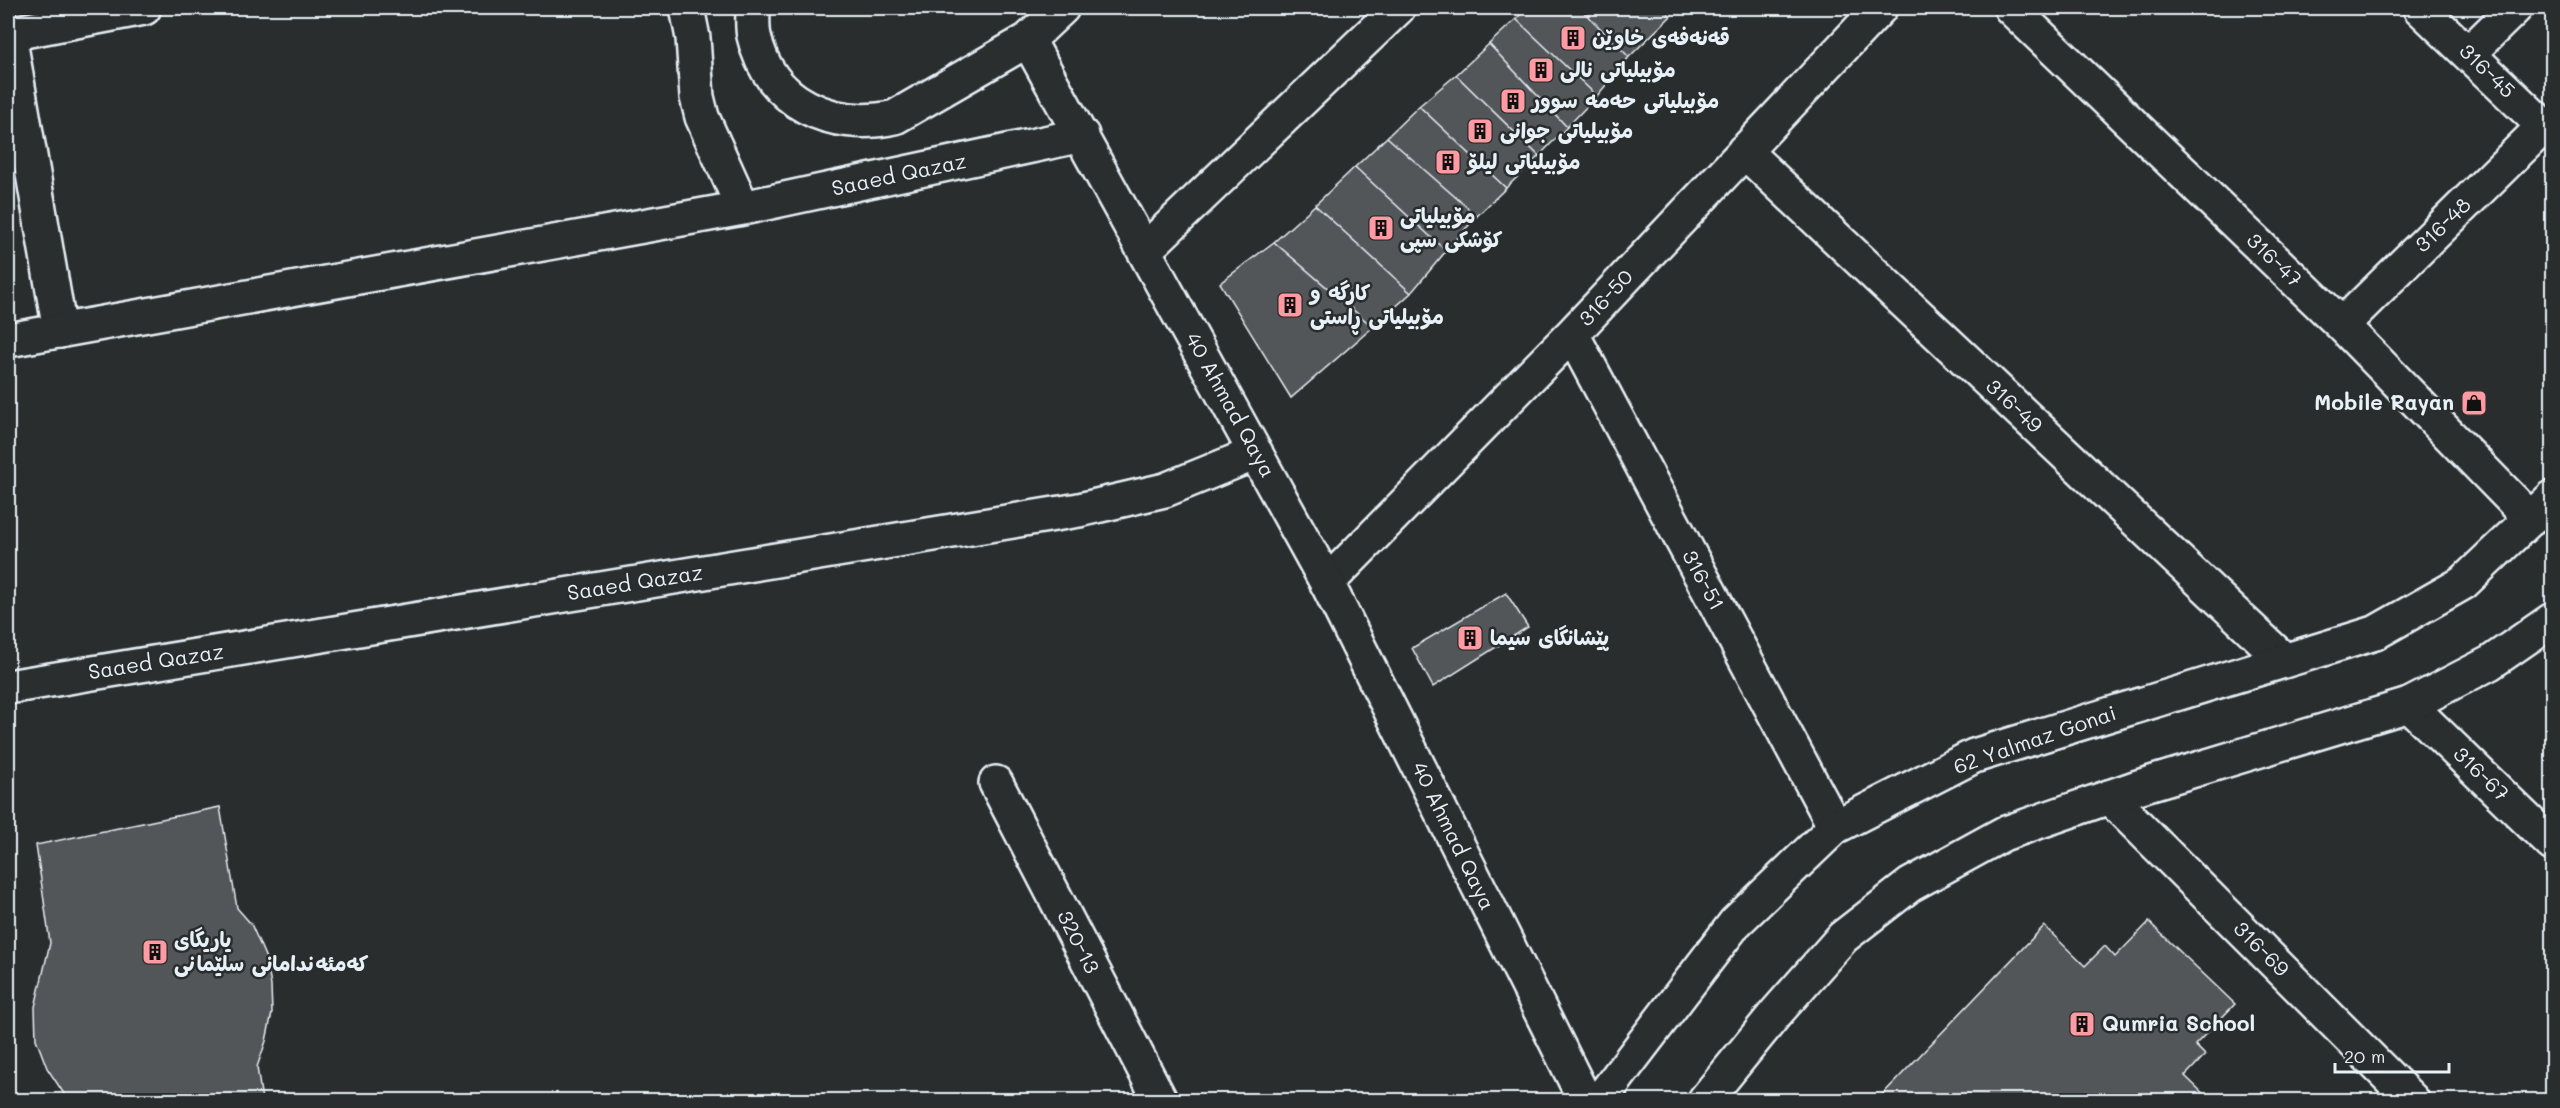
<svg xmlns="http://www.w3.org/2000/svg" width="2560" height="1108" viewBox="0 0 2560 1108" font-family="Mali,'Playpen Sans Arabic',sans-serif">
  <rect width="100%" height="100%" fill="#2a2d2e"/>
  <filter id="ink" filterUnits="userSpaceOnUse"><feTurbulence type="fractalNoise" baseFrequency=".0167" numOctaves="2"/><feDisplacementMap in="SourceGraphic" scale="12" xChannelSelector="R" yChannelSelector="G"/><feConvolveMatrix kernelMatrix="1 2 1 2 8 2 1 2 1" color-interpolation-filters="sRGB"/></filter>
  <g filter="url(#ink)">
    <path fill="#535759" stroke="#e8f1f8" stroke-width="1.5" d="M1527,8H1580L1629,57L1597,96L1516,19Z
      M1580,8H1662L1671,16L1629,57Z
      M1516,19L1597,96L1567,127L1489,44Z
      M1489,44L1567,127L1539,156L1456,75Z
      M1456,75L1539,156L1506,188L1419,106Z
      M1419,106L1506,188L1477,216L1387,137Z
      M1387,137L1477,216L1446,251L1355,167Z
      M1355,167L1446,251L1411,293L1315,205Z
      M1315,205L1411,293L1373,327L1274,242Z
      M1274,242L1373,327L1291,398L1220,283Z
      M1506,593L1528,627L1433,687L1412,648Z
      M220,807L237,908L251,924L259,942L267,961L271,986L272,1013L266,1041L257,1067L262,1100H68L47,1068L36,1039L35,1007L50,943L36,845Z
      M2149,922L2235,1004L2195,1045L2205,1055L2185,1076L2210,1100H1887L1882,1095L2044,926L2085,966L2105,946L2115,957Z"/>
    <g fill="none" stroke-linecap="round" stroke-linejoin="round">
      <g stroke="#e8f1f8" stroke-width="38">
        <path id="street" d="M2011,8L2342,325L2531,519
          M2420,8L2552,134
          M8,34L144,8
          M9,34L60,331
          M2469,53L2515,8
          M1744,151L2284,660
          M2342,325L2544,126
          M1572,334L1835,827
          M1327,583L1572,334L1880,8
          M2409,705L2552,844
          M996,783L1160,1100
          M2109,797L2412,1100"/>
      </g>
      <g stroke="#e8f1f8" stroke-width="38">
        <path id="secondary" d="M687,8L693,38L697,97L702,117L743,208
          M753,8C753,17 752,27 754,36C769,103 832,131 895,117L1028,40L1062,8
          M1028,40L1327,583L1585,1100
          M1145,250L1398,8
          M8,340L743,208L1082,135
          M8,687L1079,510L1165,490L1256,453
          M1600,1100L1735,923L1835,827L1974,756L2375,633L2463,583L2552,498
          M1705,1100L1776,1013L1843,937L1910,885L2003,834L2138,787L2409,705L2490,663L2552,620"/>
      </g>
      <use href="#street" stroke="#2a2d2e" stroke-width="33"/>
      <use href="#secondary" stroke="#2a2d2e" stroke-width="33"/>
    </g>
  </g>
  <defs>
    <g id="building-square" transform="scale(1.35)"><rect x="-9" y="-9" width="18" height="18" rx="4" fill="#ff9aa2" stroke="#2a2d2e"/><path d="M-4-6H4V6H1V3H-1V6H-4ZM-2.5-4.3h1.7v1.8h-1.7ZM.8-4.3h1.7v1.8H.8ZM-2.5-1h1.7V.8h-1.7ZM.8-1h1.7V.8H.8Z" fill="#111"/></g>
    <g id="shop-square" transform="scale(1.35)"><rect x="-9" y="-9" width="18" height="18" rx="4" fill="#ff9aa2" stroke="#2a2d2e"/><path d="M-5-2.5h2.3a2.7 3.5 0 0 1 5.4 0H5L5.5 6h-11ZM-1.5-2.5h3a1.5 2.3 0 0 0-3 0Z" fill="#111"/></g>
  </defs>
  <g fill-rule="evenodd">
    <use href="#building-square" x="1573" y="38"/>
    <use href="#building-square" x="1541" y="70"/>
    <use href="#building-square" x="1513" y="101"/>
    <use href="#building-square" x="1480" y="131"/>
    <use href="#building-square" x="1448" y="162"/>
    <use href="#building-square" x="1381" y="228"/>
    <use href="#building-square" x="1290" y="305"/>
    <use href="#shop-square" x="2474" y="403"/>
    <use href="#building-square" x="1470" y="638"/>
    <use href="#building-square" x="155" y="952"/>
    <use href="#building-square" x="2082" y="1024"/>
  </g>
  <g text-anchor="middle" stroke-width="5" stroke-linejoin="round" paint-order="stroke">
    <g font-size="21" font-weight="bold" fill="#e8f1f8" stroke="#2a2d2e" text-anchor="start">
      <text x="1592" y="45">قەنەفەی خاوێن</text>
      <text x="1560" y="77">مۆبیلیاتی نالی</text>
      <text x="1532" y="108">مۆبیلیاتی حەمە سوور</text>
      <text x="1500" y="138">مۆبیلیاتی جوانی</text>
      <text x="1468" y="169">مۆبیلیاتی لیلۆ</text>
      <text x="1400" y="223">مۆبیلیاتی<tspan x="1400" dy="24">کۆشکی سپی</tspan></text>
      <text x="1310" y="300">کارگە و<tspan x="1310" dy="24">مۆبیلیاتی ڕاستی</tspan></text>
      <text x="2454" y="410" text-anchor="end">Mobile Rayan</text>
      <text x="1490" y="645">پێشانگای سیما</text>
      <text x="174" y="947">یاریگای<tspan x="174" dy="24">کەمئەندامانی سلێمانی</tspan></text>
      <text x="2102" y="1031">Qumria School</text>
    </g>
    <g font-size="21" fill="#e8f1f8" stroke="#2a2d2e">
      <text transform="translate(2487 71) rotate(44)" y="7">316-45</text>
      <text transform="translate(899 175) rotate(-12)" y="7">Saaed Qazaz</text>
      <text transform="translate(2443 225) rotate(-44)" y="7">316-48</text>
      <text transform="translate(2274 260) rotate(44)" y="7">316-47</text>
      <text transform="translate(1606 298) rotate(-47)" y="7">316-50</text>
      <text transform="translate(1230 405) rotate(61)" y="7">40 Ahmad Qaya</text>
      <text transform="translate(2014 406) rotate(43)" y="7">316-49</text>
      <text transform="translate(1703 580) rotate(62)" y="7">316-51</text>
      <text transform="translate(635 583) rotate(-9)" y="7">Saaed Qazaz</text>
      <text transform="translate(156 662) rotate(-9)" y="7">Saaed Qazaz</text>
      <text transform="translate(2035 740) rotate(-19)" y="7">62 Yalmaz Gonai</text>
      <text transform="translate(2481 774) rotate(44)" y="7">316-67</text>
      <text transform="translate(1453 836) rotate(64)" y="7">40 Ahmad Qaya</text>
      <text transform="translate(1078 942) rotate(63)" y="7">320-13</text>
      <text transform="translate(2261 949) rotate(45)" y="7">316-69</text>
    </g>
  </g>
  <rect width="2560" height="1108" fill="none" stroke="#2a2d2e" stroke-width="30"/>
  <rect x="15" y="15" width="2530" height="1078" fill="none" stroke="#e8f1f8" stroke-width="2" filter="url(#ink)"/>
  <path d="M2335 1063v9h114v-9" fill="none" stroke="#e8f1f8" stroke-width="3"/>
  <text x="2344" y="1063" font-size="18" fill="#e8f1f8" stroke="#2a2d2e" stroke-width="4.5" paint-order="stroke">20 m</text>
</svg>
